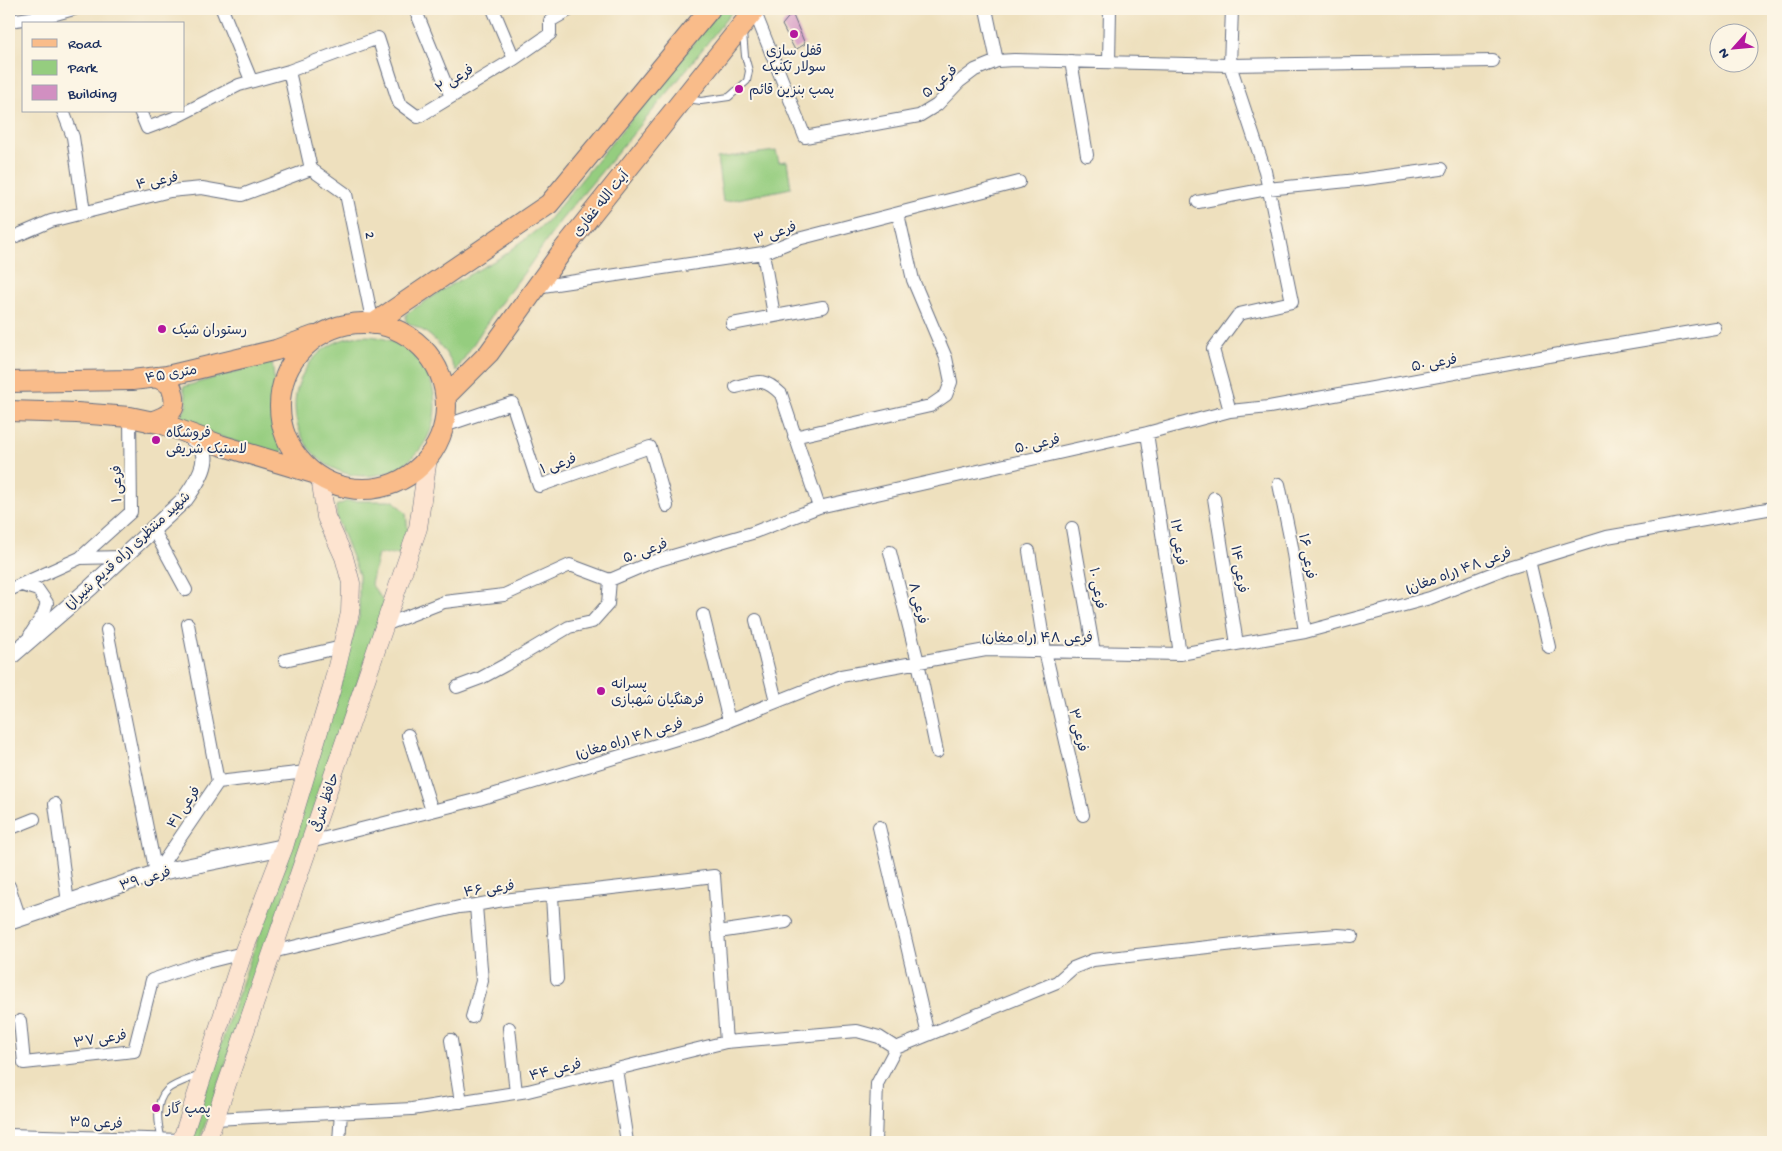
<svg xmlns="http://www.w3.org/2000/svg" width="1782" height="1151" viewBox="0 0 1782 1151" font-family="'Gochi Hand','Playpen Sans Arabic',sans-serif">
  <rect width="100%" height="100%" fill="#fcf5e5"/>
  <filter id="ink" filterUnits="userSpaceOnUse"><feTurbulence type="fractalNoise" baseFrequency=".02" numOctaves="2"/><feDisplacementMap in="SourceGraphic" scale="10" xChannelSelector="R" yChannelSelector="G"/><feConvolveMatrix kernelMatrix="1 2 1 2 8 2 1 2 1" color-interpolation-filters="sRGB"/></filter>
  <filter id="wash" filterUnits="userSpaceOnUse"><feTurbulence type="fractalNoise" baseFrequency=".0096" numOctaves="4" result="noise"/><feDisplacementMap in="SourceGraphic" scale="20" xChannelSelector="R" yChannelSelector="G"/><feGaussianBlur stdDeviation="1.12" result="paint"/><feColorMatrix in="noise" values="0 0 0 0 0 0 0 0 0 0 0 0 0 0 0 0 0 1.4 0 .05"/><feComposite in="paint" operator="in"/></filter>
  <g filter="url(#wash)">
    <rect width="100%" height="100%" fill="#eee0be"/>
    <path fill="#95cd7f" stroke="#587e6e" d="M721,9H734L675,84L561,220L527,269L496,309L456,371C442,344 433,334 406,322V314L449,286L503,256L546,223Z
      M776,151L779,162L787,161L791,188L723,202L717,158Z
      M295 406a70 70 0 1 1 140 0a70 70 0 1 1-140 0Z
      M272,361L283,458L175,421C189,410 188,402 183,387Z
      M347,501H394L406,513L408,533L399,554H378L371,584L385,603L199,1142H187L263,923L359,617V575L337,519L336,506Z"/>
    <g id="blocks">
      <path fill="#d18fc1" d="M792,13L805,44L795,50L782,25Z"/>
    </g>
  </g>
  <g filter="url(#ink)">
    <use href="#blocks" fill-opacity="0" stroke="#656d80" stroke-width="1"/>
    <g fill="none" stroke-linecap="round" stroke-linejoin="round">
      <g stroke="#656d80" stroke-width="8">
        <path id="service" d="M687,99L701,101L729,97L747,81L749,71L745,56L743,33
          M162,1140C158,1125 154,1102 167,1090C175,1083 190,1079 200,1075"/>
      </g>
      <g stroke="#656d80" stroke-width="14">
        <path id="minor" d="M222,9L251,80
          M415,9L451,97
          M493,9L514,59
          M986,9L997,61
          M754,10L805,137L919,116L937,105L959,82L975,70L997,61L1014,60L1230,65L1493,61
          M9,21L52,15L74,9
          M1071,61L1087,155
          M1109,62L1110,9
          M289,71L311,169
          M63,111L73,137L84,212
          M140,111L147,128L176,117L239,85L289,71L378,38L399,103L418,117L514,59L550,34V21L571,9
          M311,169L346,194L373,324
          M1198,202L1267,189L1358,180L1441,169
          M9,239L51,221L170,191L202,188L242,195L311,169
          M763,253L774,315
          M536,287L763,253L798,239L1019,182
          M732,324L823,307
          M736,387C758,381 764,377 781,394L819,507
          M1230,411L1213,349L1239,314L1292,302L1265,171L1230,65L1232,9
          M444,426L512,403L539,486L650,447L667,506
          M1147,433L1180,654
          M794,437L930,406L946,395L951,382L946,358L913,280L898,214
          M1279,484L1292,547L1305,632
          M1214,498L1237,644
          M1072,528L1094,652
          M153,529L186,590
          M1029,551L1045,651L1083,815
          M890,552L918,662L937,752
          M80,558L131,512L130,417
          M1529,560L1549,647
          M22,585L38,590L47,603L43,615L30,635
          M9,590L80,558L123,557
          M703,615L729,721
          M756,620L776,701
          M188,624L218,782
          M385,625L444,602L504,595L570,565L610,580L652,562L752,533L819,507L1147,433L1230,411L1269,407L1542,357L1715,328
          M107,630L156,873
          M285,660L342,647
          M457,687L481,678L505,665L569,627L592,622L608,604L610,580
          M408,735L432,811
          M55,804L68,903
          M879,827L928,1035
          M9,829L34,819
          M310,842L479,799L706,730L841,676L986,650L1180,654L1305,632L1430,598L1506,568L1607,537L1773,508
          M156,873L218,782L306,772
          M9,886L20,919
          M552,896L557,979
          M718,932L786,922
          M272,952L459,907C474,906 489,902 504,900C574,892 644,885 714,876L726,1042
          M472,1017L482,981L476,906
          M20,1021L24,1063L134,1051L152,980L195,965L243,953
          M509,1028L516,1093
          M451,1040L461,1102
          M616,1069L627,1142
          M215,1119L412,1109L528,1091L726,1042L857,1031L879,1037L896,1048
          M9,1135L182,1140
          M339,1142L341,1112
          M875,1142L877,1084L896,1048L1057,982L1073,968L1093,960L1261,941L1338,935L1352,936"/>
      </g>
      <g stroke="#656d80" stroke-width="18">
        <path id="tertiary" d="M9,658L91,587L185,499C194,486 214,460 199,444C196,440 190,437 186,434
          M9,922L156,873L284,847"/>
      </g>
      <g stroke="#656d80" stroke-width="19">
        <path id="secondary" d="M181,1142L243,953L284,847L331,691L350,613L351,583L344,557L326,517L320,477
          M207,1142L418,528L428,458"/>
      </g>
      <g stroke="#656d80" stroke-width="22">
        <path id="primary" d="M280 406a83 83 0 1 1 166 0a83 83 0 1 1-166 0Z
          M373,324L549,204L710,9
          M9,382L132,380L167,376L276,350L314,336
          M446,396L489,353L563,250L755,9
          M9,411L77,413L130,417L163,424L220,445L313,473
          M150,422C173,415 180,408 170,384L156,377"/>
      </g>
      <use href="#service" stroke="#fff" stroke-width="6"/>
      <use href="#minor" stroke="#fff" stroke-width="12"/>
      <use href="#tertiary" stroke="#fff" stroke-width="16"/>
      <use href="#secondary" stroke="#fde4d0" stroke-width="18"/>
      <use href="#primary" stroke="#f9bc8a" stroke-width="20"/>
    </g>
  </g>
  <g fill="#b5179e" stroke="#fcf5e5" stroke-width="2">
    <circle cx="794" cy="34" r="5"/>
    <circle cx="739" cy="89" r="5"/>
    <circle cx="162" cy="329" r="5"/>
    <circle cx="156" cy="440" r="5"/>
    <circle cx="601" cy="691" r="5"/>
    <circle cx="156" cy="1108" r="5"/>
  </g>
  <g text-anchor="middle" stroke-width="4" stroke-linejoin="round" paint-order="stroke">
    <g font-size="14" fill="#1b2f5e" stroke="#fcf5e5" text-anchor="start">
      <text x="794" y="55" text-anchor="middle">قفل سازی<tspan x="794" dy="16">سولار تکنیک</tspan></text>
      <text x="749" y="94">پمپ بنزین قائم</text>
      <text x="172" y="334">رستوران شیک</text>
      <text x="166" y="437">فروشگاه<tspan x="166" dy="16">لاستیک شریفی</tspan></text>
      <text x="611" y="688">پسرانه<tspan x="611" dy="16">فرهنگیان شهبازی</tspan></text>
      <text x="166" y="1113">پمپ گاز</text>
    </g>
    <g font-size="14" fill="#1b2f5e" stroke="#fcf5e5">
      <text transform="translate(454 78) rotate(-31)" y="5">فرعی ۲</text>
      <text transform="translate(939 81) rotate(-41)" y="5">فرعی ۵</text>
      <text transform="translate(157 180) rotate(-11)" y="5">فرعی ۴</text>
      <text transform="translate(600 203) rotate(-51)" y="5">آیت الله غفاری</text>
      <text transform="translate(775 232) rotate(-18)" y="5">فرعی ۳</text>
      <text transform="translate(371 235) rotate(79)" y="5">2</text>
      <text transform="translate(1434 362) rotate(-10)" y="5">فرعی ۵۰</text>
      <text transform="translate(171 373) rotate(-10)" y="5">۴۵ متری</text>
      <text transform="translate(1037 443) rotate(-13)" y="5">فرعی ۵۰</text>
      <text transform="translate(558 463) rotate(-19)" y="5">فرعی ۱</text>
      <text transform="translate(116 484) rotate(-91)" y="5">فرعی ۱</text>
      <text transform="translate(1179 542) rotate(82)" y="5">فرعی ۱۲</text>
      <text transform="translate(127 550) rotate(-43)" y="5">شهید منتظری (راه قدیم شیراز)</text>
      <text transform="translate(645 550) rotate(-20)" y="5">فرعی ۵۰</text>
      <text transform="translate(1308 556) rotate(80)" y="5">فرعی ۱۶</text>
      <text transform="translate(1240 569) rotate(81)" y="5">فرعی ۱۴</text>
      <text transform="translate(1458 570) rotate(-20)" y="5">فرعی ۴۸ (راه مغان)</text>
      <text transform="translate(1098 588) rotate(80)" y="5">فرعی ۱۰</text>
      <text transform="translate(919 603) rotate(76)" y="5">فرعی ۸</text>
      <text x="1037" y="642">فرعی ۴۸ (راه مغان)</text>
      <text transform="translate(1079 730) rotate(77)" y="5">فرعی ۳</text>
      <text transform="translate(629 738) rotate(-17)" y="5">فرعی ۴۸ (راه مغان)</text>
      <text transform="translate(324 802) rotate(-71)" y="5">حافظ شرقی</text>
      <text transform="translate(183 807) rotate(-56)" y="5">فرعی ۴۱</text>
      <text transform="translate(145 878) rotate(-17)" y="5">فرعی ۳۹</text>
      <text transform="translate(489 888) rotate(-8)" y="5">فرعی ۴۶</text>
      <text transform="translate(100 1038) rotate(-9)" y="5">فرعی ۳۷</text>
      <text transform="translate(555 1069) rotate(-14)" y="5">فرعی ۴۴</text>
      <text transform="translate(96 1122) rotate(2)" y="5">فرعی ۳۵</text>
    </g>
  </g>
  <rect width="1782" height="1151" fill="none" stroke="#fcf5e5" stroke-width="30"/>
  <rect x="22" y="22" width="162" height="90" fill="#fcf5e5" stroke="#a2a6af"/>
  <rect x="32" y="39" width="25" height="8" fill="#f9bc8a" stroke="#a2a6af"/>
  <text x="68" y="48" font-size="15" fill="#1b2f5e">Road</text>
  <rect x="32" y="60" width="25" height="15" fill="#95cd7f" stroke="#a2a6af"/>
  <text x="68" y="72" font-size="15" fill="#1b2f5e">Park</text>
  <rect x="32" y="85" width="25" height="15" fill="#d18fc1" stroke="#a2a6af"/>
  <text x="68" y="98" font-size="15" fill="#1b2f5e">Building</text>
  <g transform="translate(1734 48) rotate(243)"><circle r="24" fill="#fcf5e5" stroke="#a2a6af"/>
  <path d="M0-4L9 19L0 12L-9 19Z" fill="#b5179e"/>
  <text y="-8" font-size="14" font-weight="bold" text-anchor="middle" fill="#1b2f5e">N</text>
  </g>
</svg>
